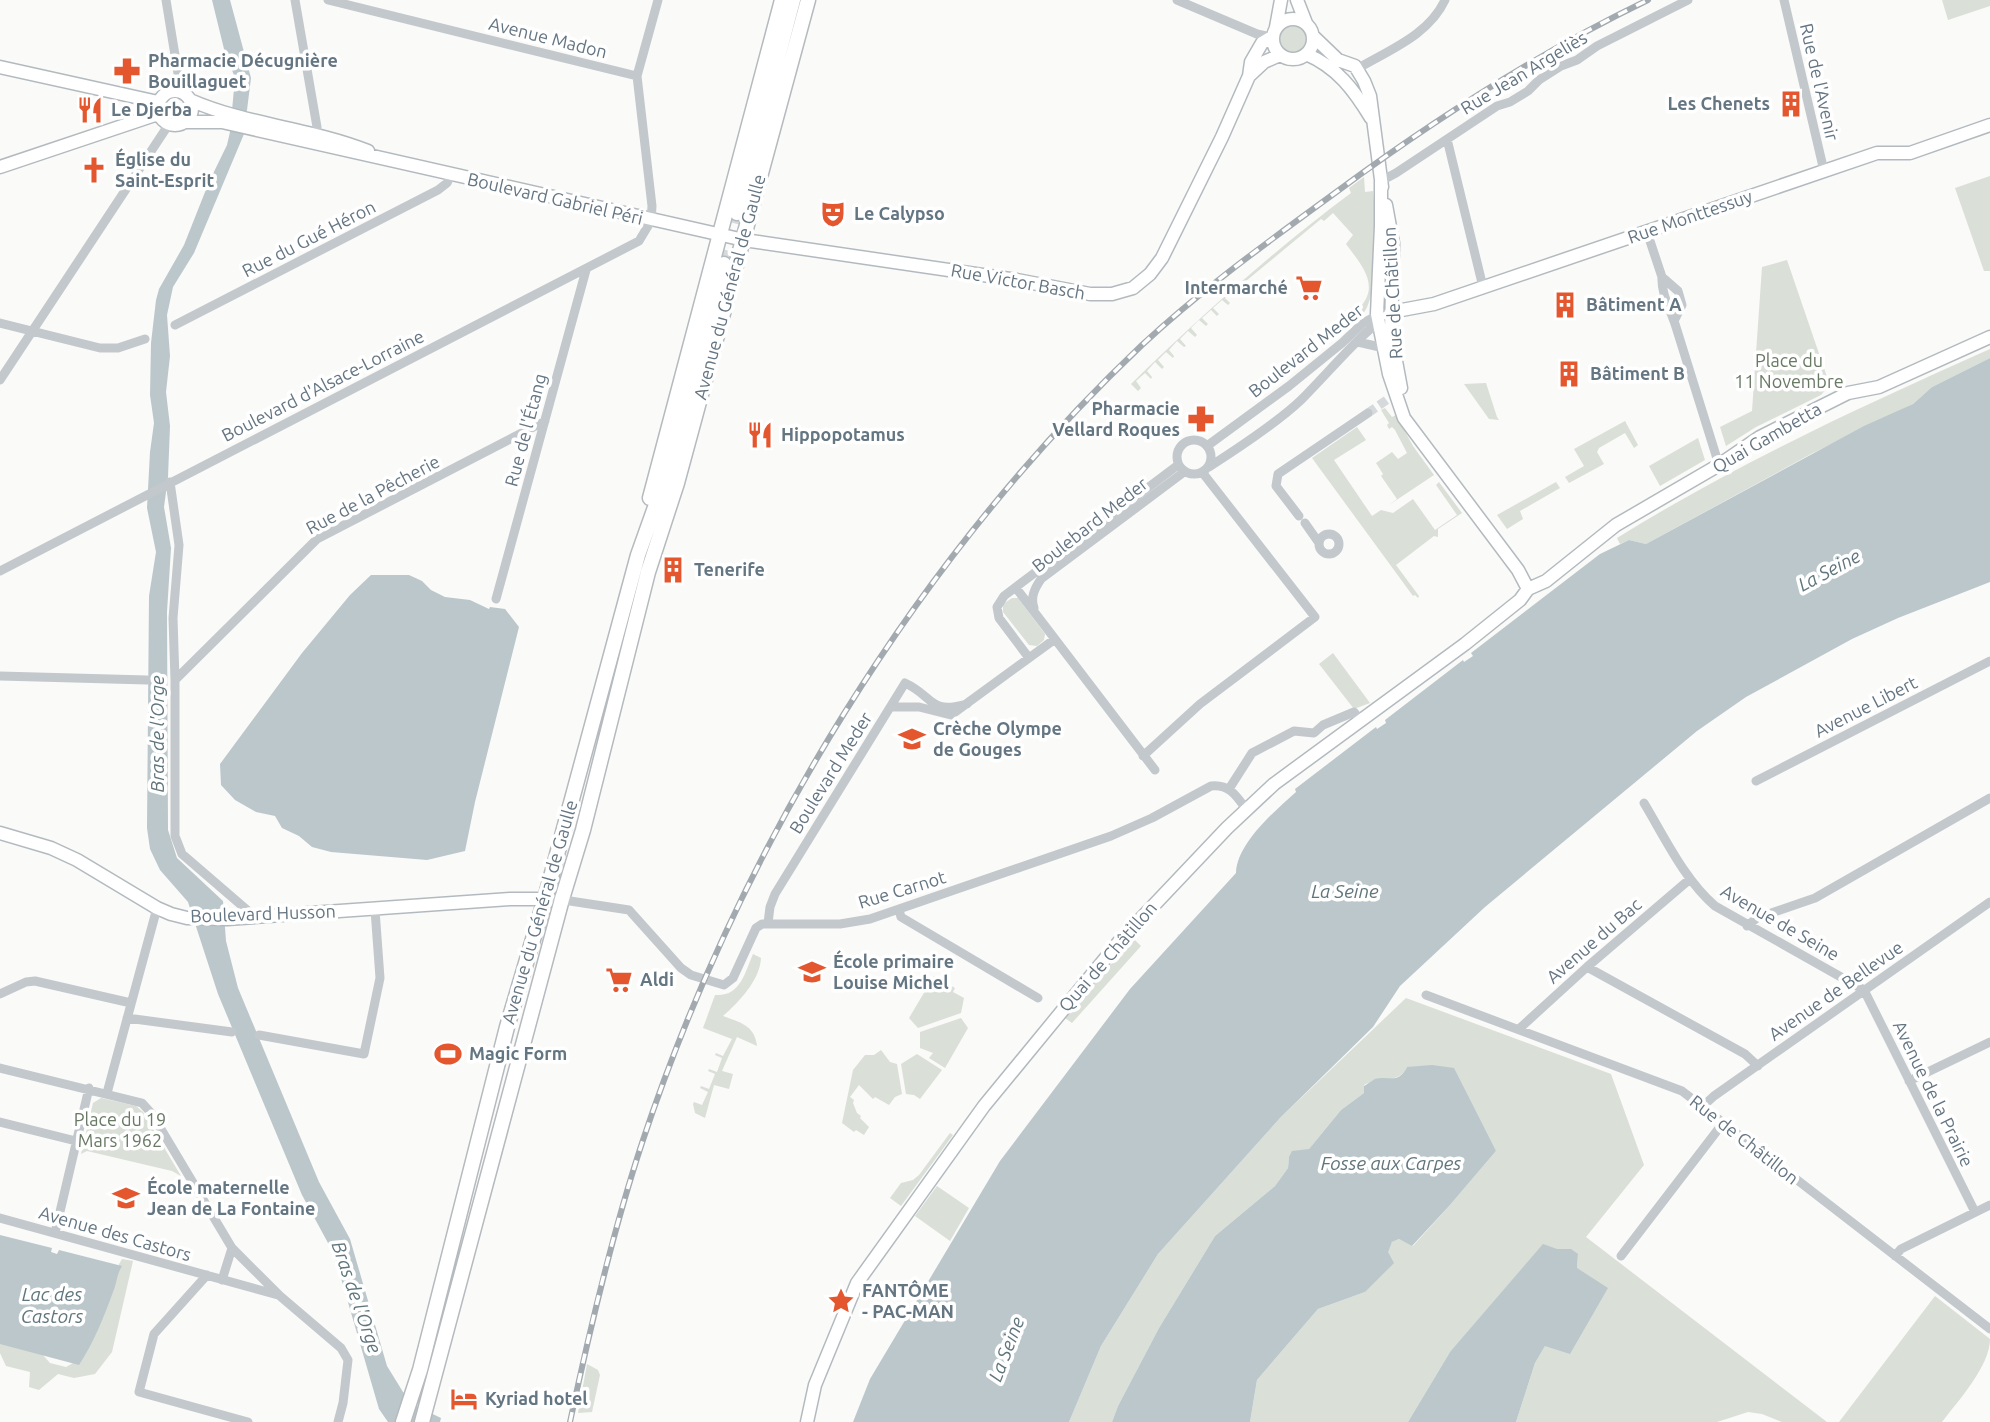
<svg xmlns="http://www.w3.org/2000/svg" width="1990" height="1422" viewBox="0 0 1990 1422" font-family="Ubuntu,sans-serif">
  <rect width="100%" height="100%" fill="#fafaf8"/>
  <path fill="#dadfd7" d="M1942,0H1990V6L1948,20Z
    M1280 39a13 13 0 1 1 26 0a13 13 0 1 1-26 0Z
    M1990,176V271H1984L1955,188Z
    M1364,177L1365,192L1373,191C1376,218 1380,293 1363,314L1354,313C1384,288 1362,266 1346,244L1353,235L1333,213L1324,221L1321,219L1246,281L1248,284L1243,288L1238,286L1225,298L1230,303L1228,305L1222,300L1213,308L1219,314L1217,316L1211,310L1202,318L1208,324L1206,326L1199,320L1191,328L1197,335L1195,337L1188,331L1180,339L1186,346L1184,347L1177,341L1169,350L1174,356L1173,358L1166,352L1158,360L1164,367L1162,369L1155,362L1147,371L1152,377L1151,379L1145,373L1136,381L1141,388L1138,391L1131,384C1201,316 1273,251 1351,193L1349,188Z
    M1787,260L1826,374L1828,387L1821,395L1756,427L1726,446L1720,427L1752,411L1762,267Z
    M1990,349V358L1932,387L1913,404L1811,454L1646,544L1629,540L1620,544L1617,538C1736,464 1862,406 1990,349Z
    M1486,383L1497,417L1499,420L1489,419L1464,384Z
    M1385,408L1392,417L1396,415L1413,446L1434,475L1389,505L1397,499L1381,476L1383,474L1376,463L1392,452L1398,459L1407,453L1395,430L1392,427L1389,429L1387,425L1389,423L1381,410Z
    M1625,421L1638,445L1634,448L1625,433L1599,448L1597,452L1604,464L1569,483L1565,477L1584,466L1574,449Z
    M1357,427L1366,440L1334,460L1372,516L1381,510L1393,513L1413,499L1435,530L1457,515L1436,485L1439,482L1462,513L1438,529V537L1434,536L1396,565L1419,596L1418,598L1415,595L1413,596L1312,458Z
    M1698,438L1705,460L1660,486L1649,466Z
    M1556,482L1560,488L1520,511L1523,519L1507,529L1497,515Z
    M1012,598H1018L1045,634L1044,640L1037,646L1029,645L1003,612V604Z
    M1333,653L1370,703L1354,709L1319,664Z
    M1133,938L1141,946L1072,1023L1065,1018Z
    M753,954L761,958C760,980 739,1002 723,1016C739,1022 755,1025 757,1046L737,1037L722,1071L733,1074L729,1089L714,1085L705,1118L695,1113L693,1104L694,1102L702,1105L708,1092L700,1088L701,1086L709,1089L715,1074L708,1071L709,1069L717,1072L722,1058L715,1055L716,1053L723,1056L732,1039L703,1028L715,995C740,997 745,973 753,954Z
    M934,976L955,988L953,992L964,998L961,1013L918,1028L909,1018Z
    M1406,998L1611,1074L1644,1165L1586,1237L1827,1422H1782L1762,1414L1748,1412L1717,1422H1516L1535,1363L1545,1346L1577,1268L1578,1254L1450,1352L1408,1422H1250L1257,1380L1318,1309L1365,1292L1392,1242L1399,1239L1413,1246L1450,1205L1496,1151L1407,1067C1398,1085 1382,1075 1364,1085V1093L1341,1110L1309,1149L1289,1157L1288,1168L1275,1186L1215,1236L1159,1328L1118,1406L1112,1422H1069L1101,1346L1158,1254L1280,1118Z
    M961,1018L968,1028L945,1068L929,1058L933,1053L920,1048V1032Z
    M881,1050L890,1062L897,1064L902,1094L895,1097L889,1105L875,1097L873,1099L859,1085L850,1097L854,1100L853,1103L857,1113L861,1116L860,1118L869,1127L864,1135L856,1130L854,1132L842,1123L853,1070L865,1055H874Z
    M917,1054L942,1070L920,1099L914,1095L906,1094L901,1064Z
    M101,1098L136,1106L143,1112L181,1176L172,1171L87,1151L81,1154L93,1103Z
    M950,1133L953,1135L901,1206L890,1198L901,1183L913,1180L919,1175Z
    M937,1186L969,1208L950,1241L915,1216Z
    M122,1259L133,1261L112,1352L95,1374L74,1378L58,1374L39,1390L29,1387L30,1372L6,1366L0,1353V1339L42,1354L50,1363L66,1367L80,1359L110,1280Z
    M1935,1296L1990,1339C1990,1366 1958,1401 1942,1422H1839Z
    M587,1364L598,1370L600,1375L592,1412L578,1413Z"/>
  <path fill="#bbc7cb" d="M212,0H230L251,78L244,134L194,253L173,287L167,315L170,356L166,392L170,426L168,477L164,507L171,548L167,612L168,830L177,858L223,901L226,941L238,988L319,1182L350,1239L387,1366L403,1392L418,1407L441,1418L440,1422H388L379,1409L334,1254L302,1195L218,994L188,902L160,870L150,849L147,828L149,596L156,552L147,508L150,452L154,423L150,395L151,343L156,300L159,289L184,245L209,182L227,145L230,132L235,78L224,49Z
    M1990,358V582L1898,618L1852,639L1746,697L1697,731L1485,907L1400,986L1373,1027L1280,1118L1158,1254L1101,1346L1069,1422H853L870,1379L1000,1161L1130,989L1236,873C1237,843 1275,811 1296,792L1295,789L1376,727L1377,729L1386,723L1385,720L1463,660L1464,662L1473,656L1471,653L1600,554L1629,540L1646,544L1864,426L1913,404L1932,387Z
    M371,575H409L422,581L431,590L445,597L470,600L489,609L490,607L505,609L519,627L475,802L465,851L427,860L331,852L312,847L299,836L282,828L275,816L256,812L235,800L221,785L220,764L302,653L350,595Z
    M1432,1065L1454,1068L1496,1151L1450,1205L1412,1246L1399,1239L1392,1242L1388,1252L1394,1263L1365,1292L1318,1309L1257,1380L1250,1422H1112L1118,1406L1159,1328L1215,1236L1275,1186L1288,1168L1289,1157L1292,1151L1309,1149L1341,1110L1364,1093V1086C1366,1085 1373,1080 1375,1079C1389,1075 1398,1085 1407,1067Z
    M0,1235L52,1248L51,1252L57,1254L59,1250L122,1266C116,1276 117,1283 113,1292C104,1317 93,1344 79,1365L0,1344Z
    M1543,1244L1557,1249H1571L1578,1254L1577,1268L1608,1288L1570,1354L1545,1346L1535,1363L1516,1422H1408L1450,1352Z"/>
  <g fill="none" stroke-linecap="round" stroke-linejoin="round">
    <path stroke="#d5d9db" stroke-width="9" stroke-dasharray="9 4.5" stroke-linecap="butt" d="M1368,413L1388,399"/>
    <path stroke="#d5d9db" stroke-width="14" stroke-dasharray="14 7" stroke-linecap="butt" d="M724,264L737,213"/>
    <g stroke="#b3babf" stroke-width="15">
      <path id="secondary" d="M1297,0L1306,23
        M1273 39a20 20 0 1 1 40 0a20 20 0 1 1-40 0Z
        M1276,27L1281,0
        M1313,36L1338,60L1355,66L1364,81L1370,96L1382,187
        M1306,54C1337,67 1354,90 1371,118
        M0,67L158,102
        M1249,76L1264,62L1280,55
        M158 108a17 17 0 1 1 34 0a17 17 0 1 1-34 0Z
        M190,100C247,125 310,128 368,151
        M185,122H222L744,240L1017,280L1090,294H1112L1133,288L1150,274L1162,258L1222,137L1249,76L1251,62L1262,43L1272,37
        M0,167L158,114
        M1381,181V226L1377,314L1389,374L1404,418L1518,570L1528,589
        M1386,205L1393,243L1391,334L1401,388
        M1391,312L1434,304L1877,153H1910L1990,125
        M1528,589L1546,581L1616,525L1719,465L1760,437L1848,393L1879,387L1990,337
        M0,833L51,848L77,860L157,908L171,914L187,918L227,919L510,899H545
        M807,1422L815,1385L857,1283L984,1106L1118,943L1227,828L1274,784L1465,644L1520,600L1528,589"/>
    </g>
    <g stroke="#b5babe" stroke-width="17">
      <path id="primary" d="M737,213L793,0
        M667,478L724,264
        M650,498L782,0
        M403,1422L420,1370L507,1027L545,899L638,555L668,471
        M422,1422L562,899L583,830L648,572L677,483L808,0"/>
    </g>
    <path stroke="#c3c8cc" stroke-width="9" d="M166,0L181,92
      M295,0L317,127L316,140
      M328,0L637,76
      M1177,0L1257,34L1272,37
      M1784,0L1824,171
      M1357,69C1389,50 1429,35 1445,0
      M1447,139L1483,287
      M1381,181L1396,173L1497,106L1510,102L1528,91L1539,80L1561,66L1577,60L1597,46L1688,0
      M1647,232L1662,277
      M1674,321L1682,305L1678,291L1662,277C1661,295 1671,310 1676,327L1719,465
      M0,323L100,348H118L145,339
      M175,325L438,190L447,183L451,175
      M1358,342L1384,348
      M0,380L169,124
      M1177 457a17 17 0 1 1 34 0a17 17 0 1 1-34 0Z
      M1207,446L1289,386L1342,343L1363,323L1382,313
      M1209,467C1237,449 1278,422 1301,400C1331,370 1357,337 1391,312
      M170,482L179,545L173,618L175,680V836L182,854L254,916
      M1299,516L1276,486L1278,474L1368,413
      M1305,523L1319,543
      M1319 544a10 10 0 1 1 20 0a10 10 0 1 1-20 0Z
      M0,571L639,241L651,221L652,206L637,76L658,0
      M1016,588L1155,770
      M496,599L586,270
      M1034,608C1030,597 1035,588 1041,579L1184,472
      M1029,658L999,618L997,607L1004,596L1178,465
      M0,676L147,680
      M175,680L317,539L545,421
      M891,707H919L951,715L1055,639
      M1143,756L1200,704L1315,617L1202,472
      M1756,781L1990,661
      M1229,789L1252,753L1294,731L1314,733L1323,725L1354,712L1360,720
      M1644,803C1665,838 1684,879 1715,906L1864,990L1975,1212
      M557,899L629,910L681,968L691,975L724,985L733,978L756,928L762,924H840L870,919L1111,836L1152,818L1211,786C1229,784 1236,795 1246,809
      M899,910L901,917L1038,998
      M768,923L770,907L775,894L905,683C934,696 928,715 967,704
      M1747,926L1757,918L1815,898L1990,798
      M1587,967L1745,1054L1758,1066
      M0,994L26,982L35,981L131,1003
      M1426,995L1682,1091L1990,1329
      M127,1018L232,1032
      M1520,1028L1587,967L1690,879
      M259,1035L364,1054L380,978L375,910
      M0,1068L142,1103L152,1114L232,1248L280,1296L341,1348L348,1360L343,1403L338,1422
      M1909,1081L1990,1042
      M107,1093L157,908
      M1702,1107L1714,1096L1990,902
      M0,1122L76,1141
      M0,1218L278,1295
      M55,1233L89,1088
      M1621,1256L1723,1123
      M1895,1256L1901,1249L1990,1205
      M207,1275L154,1334L139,1392L248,1422
      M222,1280L232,1248"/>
    <use href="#secondary" stroke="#fff" stroke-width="12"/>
    <use href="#primary" stroke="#fff" stroke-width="14"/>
    <g stroke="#a2aab0" stroke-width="6">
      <path id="rail" d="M570,1422C590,1328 612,1234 642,1143C740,848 916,559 1142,345C1203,288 1272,239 1339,190C1437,118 1538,53 1648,0"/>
    </g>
    <use href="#rail" stroke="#fff" stroke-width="3.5" stroke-dasharray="10" stroke-linecap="butt"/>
  </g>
  <defs>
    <g id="pharmacy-bare" transform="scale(2.1)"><path d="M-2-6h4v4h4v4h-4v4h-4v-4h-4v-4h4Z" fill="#e4572e" stroke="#fff" stroke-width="2.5" paint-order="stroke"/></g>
    <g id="building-bare" transform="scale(2.1)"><path d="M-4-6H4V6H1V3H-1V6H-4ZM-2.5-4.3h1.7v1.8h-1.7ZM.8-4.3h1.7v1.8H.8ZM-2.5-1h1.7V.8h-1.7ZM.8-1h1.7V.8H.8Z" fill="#e4572e" stroke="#fff" stroke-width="2.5" paint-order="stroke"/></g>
    <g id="restaurant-bare" transform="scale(2.1)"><path d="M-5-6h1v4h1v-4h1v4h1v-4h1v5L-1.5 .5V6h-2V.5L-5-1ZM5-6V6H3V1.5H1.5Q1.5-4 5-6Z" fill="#e4572e" stroke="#fff" stroke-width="2.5" paint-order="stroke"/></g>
    <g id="church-bare" transform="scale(2.1)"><path d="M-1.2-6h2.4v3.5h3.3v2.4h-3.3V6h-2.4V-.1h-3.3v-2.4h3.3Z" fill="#e4572e" stroke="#fff" stroke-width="2.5" paint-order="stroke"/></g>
    <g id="theatre-bare" transform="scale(2.1)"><path d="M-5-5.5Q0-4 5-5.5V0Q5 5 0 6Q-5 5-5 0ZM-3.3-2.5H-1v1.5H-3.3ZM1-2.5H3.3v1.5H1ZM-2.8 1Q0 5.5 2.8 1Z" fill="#e4572e" stroke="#fff" stroke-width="2.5" paint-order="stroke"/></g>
    <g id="supermarket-bare" transform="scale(2.1)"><path d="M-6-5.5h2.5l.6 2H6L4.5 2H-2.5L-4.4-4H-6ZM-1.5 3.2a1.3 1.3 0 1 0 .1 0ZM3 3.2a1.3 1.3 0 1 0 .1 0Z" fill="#e4572e" stroke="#fff" stroke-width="2.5" paint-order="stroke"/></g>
    <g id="school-bare" transform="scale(2.1)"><path d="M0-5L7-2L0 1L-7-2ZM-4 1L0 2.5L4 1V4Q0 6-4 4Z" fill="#e4572e" stroke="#fff" stroke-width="2.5" paint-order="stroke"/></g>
    <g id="stadium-bare" transform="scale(2.1)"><path d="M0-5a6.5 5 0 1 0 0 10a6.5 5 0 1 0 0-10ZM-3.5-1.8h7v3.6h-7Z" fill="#e4572e" stroke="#fff" stroke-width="2.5" paint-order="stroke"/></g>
    <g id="sight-bare" transform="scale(2.1)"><path d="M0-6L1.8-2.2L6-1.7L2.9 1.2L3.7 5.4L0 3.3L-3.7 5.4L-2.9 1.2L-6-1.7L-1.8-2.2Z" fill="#e4572e" stroke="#fff" stroke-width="2.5" paint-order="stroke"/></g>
    <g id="hotel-bare" transform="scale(2.1)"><path d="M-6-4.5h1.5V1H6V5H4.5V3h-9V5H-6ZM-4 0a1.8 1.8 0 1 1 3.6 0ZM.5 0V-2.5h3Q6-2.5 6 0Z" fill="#e4572e" stroke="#fff" stroke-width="2.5" paint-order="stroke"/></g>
  </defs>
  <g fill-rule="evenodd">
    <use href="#pharmacy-bare" x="127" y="71"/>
    <use href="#building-bare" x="1791" y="104"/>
    <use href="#restaurant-bare" x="90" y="110"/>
    <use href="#church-bare" x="94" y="170"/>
    <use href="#theatre-bare" x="833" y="214"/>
    <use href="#supermarket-bare" x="1309" y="288"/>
    <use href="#building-bare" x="1565" y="305"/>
    <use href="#building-bare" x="1569" y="374"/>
    <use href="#pharmacy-bare" x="1201" y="419"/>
    <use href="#restaurant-bare" x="760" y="435"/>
    <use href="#building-bare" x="673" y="570"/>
    <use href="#school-bare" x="912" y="739"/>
    <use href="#school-bare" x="812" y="972"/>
    <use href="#supermarket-bare" x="619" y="980"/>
    <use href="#stadium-bare" x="448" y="1054"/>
    <use href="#school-bare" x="126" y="1198"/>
    <use href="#sight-bare" x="841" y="1301"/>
    <use href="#hotel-bare" x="464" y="1399"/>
  </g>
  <g text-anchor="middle" stroke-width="7" stroke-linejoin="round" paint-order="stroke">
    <g font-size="18" fill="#657683" stroke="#fff">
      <text transform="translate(548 38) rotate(14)" y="6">Avenue Madon</text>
      <text transform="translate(1524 73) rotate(-31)" y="6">Rue Jean Argeliès</text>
      <text transform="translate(1819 82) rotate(77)" y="6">Rue de l'Avenir</text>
      <text transform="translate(555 199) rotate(13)" y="6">Boulevard Gabriel Péri</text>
      <text transform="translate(1690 217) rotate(-19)" y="6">Rue Monttessuy</text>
      <text transform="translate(309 239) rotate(-27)" y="6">Rue du Gué Héron</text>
      <text transform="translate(1018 282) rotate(10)" y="6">Rue Victor Basch</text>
      <text transform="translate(730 287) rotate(-75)" y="6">Avenue du Général de Gaulle</text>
      <text transform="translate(1393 293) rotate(-93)" y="6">Rue de Châtillon</text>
      <text transform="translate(1306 351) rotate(-38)" y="6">Boulevard Meder</text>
      <text transform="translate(323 386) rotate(-27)" y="6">Boulevard d'Alsace-Lorraine</text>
      <text transform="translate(526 430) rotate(-75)" y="6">Rue de l'Étang</text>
      <text transform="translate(1767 438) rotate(-30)" y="6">Quai Gambetta</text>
      <text transform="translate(373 495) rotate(-28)" y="6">Rue de la Pêcherie</text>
      <text transform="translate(1090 525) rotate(-38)" y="6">Boulebard Meder</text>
      <text transform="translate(1866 707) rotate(-27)" y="6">Avenue Libert</text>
      <text transform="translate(831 773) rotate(-58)" y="6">Boulevard Meder</text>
      <text transform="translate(902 890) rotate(-17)" y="6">Rue Carnot</text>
      <text transform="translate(540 912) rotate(-74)" y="6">Avenue du Général de Gaulle</text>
      <text transform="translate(263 914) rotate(-2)" y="6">Boulevard Husson</text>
      <text transform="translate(1780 923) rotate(30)" y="6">Avenue de Seine</text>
      <text transform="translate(1594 941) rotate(-41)" y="6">Avenue du Bac</text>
      <text transform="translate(1108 957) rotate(-49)" y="6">Quai de Châtillon</text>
      <text transform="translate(1836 991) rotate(-35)" y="6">Avenue de Bellevue</text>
      <text transform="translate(1933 1094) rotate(64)" y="6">Avenue de la Prairie</text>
      <text transform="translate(1744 1140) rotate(38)" y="6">Rue de Châtillon</text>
      <text transform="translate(115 1234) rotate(16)" y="6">Avenue des Castors</text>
    </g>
    <g font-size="18" font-weight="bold" fill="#657683" stroke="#fff" text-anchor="start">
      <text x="148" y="67">Pharmacie Décugnière<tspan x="148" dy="21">Bouillaguet</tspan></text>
      <text x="1770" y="110" text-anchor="end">Les Chenets</text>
      <text x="111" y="116">Le Djerba</text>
      <text x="115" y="166">Église du<tspan x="115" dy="21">Saint-Esprit</tspan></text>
      <text x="854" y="220">Le Calypso</text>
      <text x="1288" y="294" text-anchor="end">Intermarché</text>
      <text x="1586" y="311">Bâtiment A</text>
      <text x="1590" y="380">Bâtiment B</text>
      <text x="1180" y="415" text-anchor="end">Pharmacie<tspan x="1180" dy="21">Vellard Roques</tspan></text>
      <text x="781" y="441">Hippopotamus</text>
      <text x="694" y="576">Tenerife</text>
      <text x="933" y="735">Crèche Olympe<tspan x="933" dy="21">de Gouges</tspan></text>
      <text x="833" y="968">École primaire<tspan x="833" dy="21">Louise Michel</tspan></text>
      <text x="640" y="986">Aldi</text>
      <text x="469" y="1060">Magic Form</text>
      <text x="147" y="1194">École maternelle<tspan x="147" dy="21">Jean de La Fontaine</tspan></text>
      <text x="862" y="1297">FANTÔME<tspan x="862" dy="21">- PAC-MAN</tspan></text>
      <text x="485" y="1405">Kyriad hotel</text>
    </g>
    <g font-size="18" fill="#687a64" stroke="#fff">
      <text x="1789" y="367">Place du<tspan x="1789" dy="21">11 Novembre</tspan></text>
      <text x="120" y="1126">Place du 19<tspan x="120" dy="21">Mars 1962</tspan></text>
    </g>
    <g font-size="19" font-style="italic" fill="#60757c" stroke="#fff">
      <text transform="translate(1829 570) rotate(-28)" y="7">La Seine</text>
      <text transform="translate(157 734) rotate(-90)" y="7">Bras de l'Orge</text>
      <text x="1345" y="898">La Seine</text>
      <text x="1391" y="1170">Fosse aux Carpes</text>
      <text x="52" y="1301">Lac des<tspan x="52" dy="22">Castors</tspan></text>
      <text transform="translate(357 1297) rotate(71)" y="7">Bras de l'Orge</text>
      <text transform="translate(1006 1349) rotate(-69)" y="7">La Seine</text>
    </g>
  </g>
</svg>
